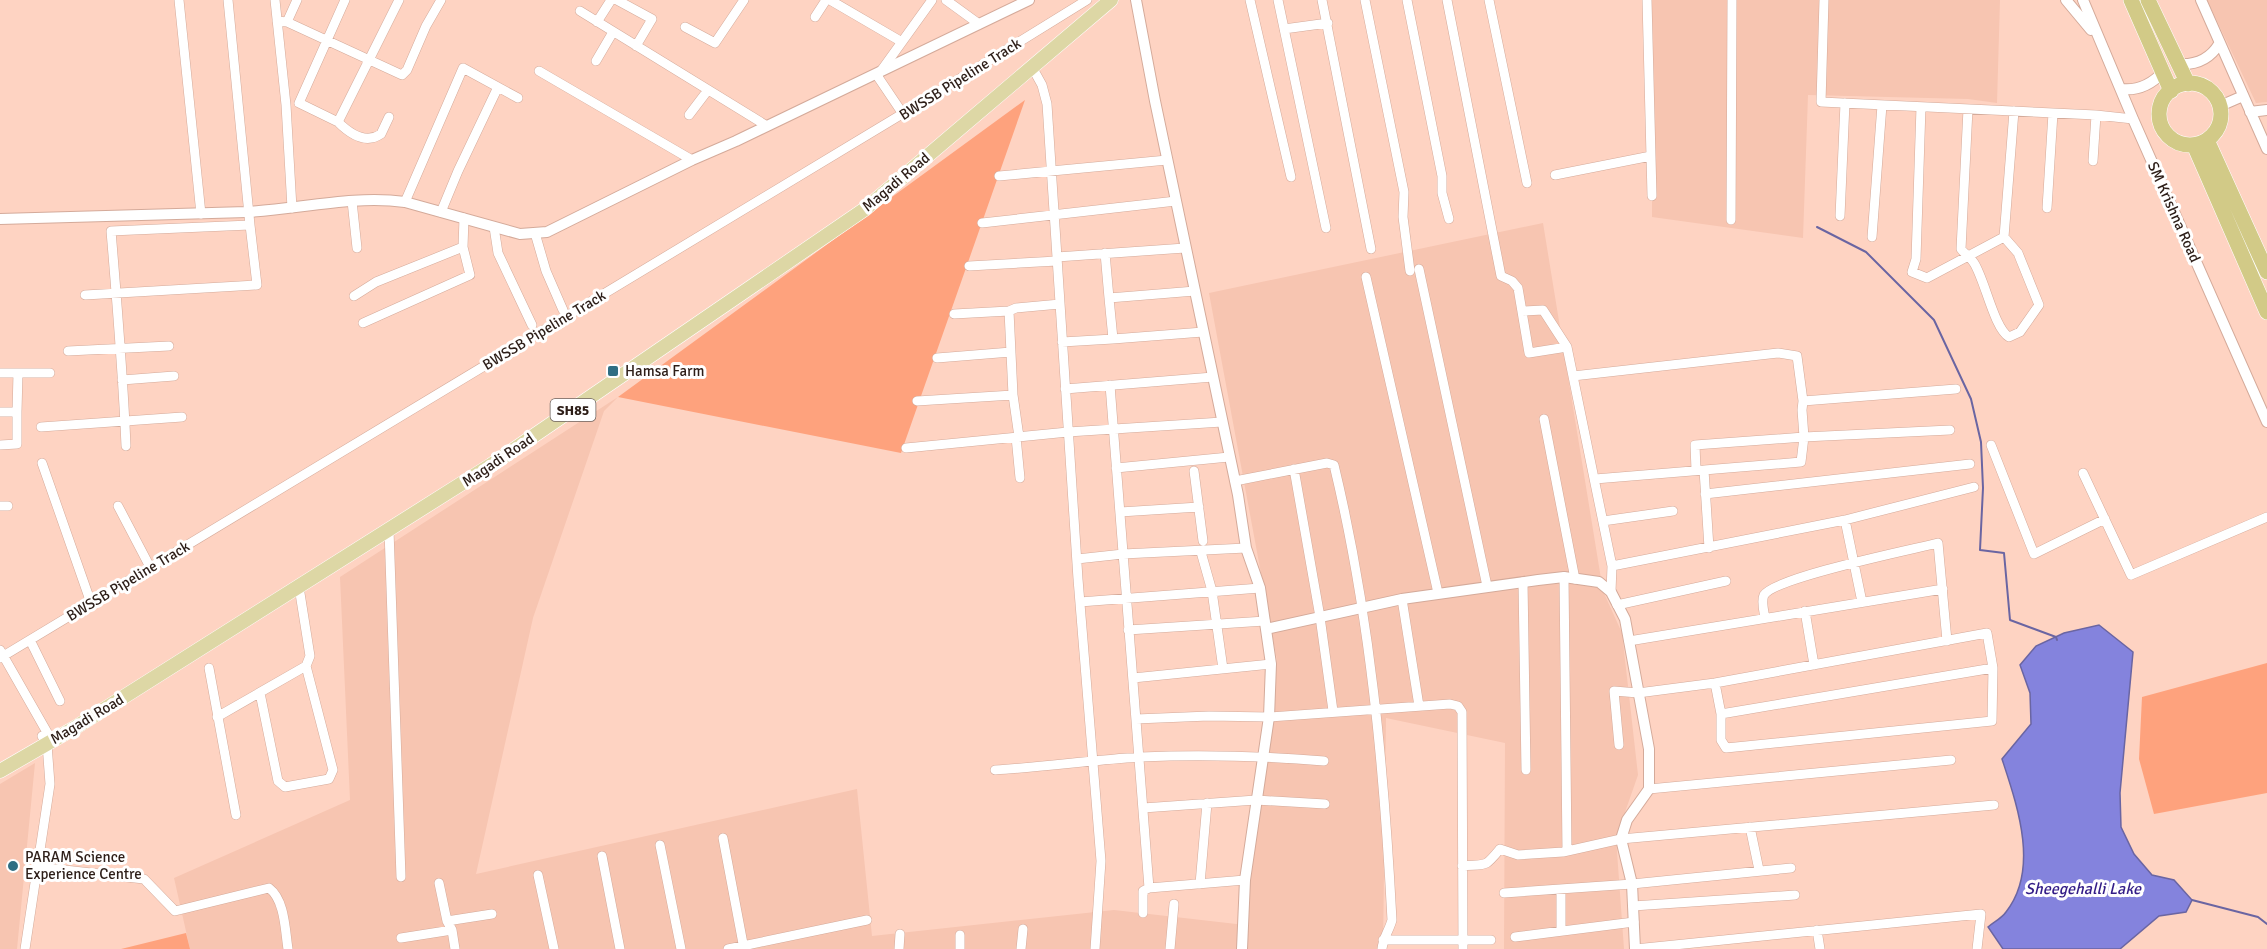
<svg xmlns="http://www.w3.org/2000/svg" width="2267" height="949" viewBox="0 0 2267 949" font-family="Signika,sans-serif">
  <rect width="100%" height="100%" fill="#fed3c2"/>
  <path fill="#f7c5b1" d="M1652,0H2000L1997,103L1968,99L1808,95L1803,238L1652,217Z
    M2207,0H2267V102L2256,103Z
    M1543,223L1603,591L1622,633L1638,775L1616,838L1624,949H1504L1505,743L1386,718L1383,949H190L174,878L350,800L340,577L618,397L604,411L533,618L476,874L857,789L872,936L1114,910L1245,925L1277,660L1209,293Z
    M35,763L17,949H0V784Z"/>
  <path fill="#fea27d" d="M1025,100L901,453L618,397Z
    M2267,663V793L2154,814L2139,759L2142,697Z
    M186,933L190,949H121Z"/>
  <path fill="#8483dd" stroke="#6a65a2" stroke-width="1.5" d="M2099,625L2133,652L2120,793L2121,827L2134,854L2152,875L2174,880L2192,900L2186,912L2159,916L2120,949H2003L1988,927C1994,922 2002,918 2006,912C2040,869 2017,805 2002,759L2031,724L2030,693L2020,665L2036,646L2064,633Z"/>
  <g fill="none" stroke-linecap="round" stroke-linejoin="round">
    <path stroke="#6a65a2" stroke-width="2" d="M1817,227L1866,252L1934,320L1971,399L1981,442L1983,488L1980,550L2004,553L2010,620L2056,637L2057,640
      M2192,900L2258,917L2267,924"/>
    <g stroke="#d4aa9a" stroke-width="10">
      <path id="minor" d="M179,0L201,214
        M228,0L250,225
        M275,0L286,105L292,208
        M345,0L299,103L338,122L399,0
        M617,0L652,19L636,46
        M830,0L902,42
        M946,0L979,24
        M1250,0L1291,177
        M1278,0L1326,228
        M1322,0L1371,249
        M1365,0L1404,192L1403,217L1410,271
        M1407,0L1442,176V193L1449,219
        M1447,0L1501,276L1512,281L1518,288L1529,353L1567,347
        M1489,0L1527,183
        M1647,0L1652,196
        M1824,0L1821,102L2096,115L2133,119
        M580,11L767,126
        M815,17L826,0
        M277,21L287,22L402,75L407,70L426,26L441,0
        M287,22L297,0
        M597,22L611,0
        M685,27L715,43L744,0
        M1284,29L1328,23
        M596,61L613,32
        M1032,67L1042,85L1047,104L1078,579L1101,861L1095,949
        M539,71L692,160
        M881,71L932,0
        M876,74L903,114
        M1921,107L1916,259L1912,272L1927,278L2004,237
        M1968,109L1961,249C1965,254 1971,258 1974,263C1985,280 1994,328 2009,337L2020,332L2039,305L2018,253L2004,237L2014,111
        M689,115L708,90
        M338,122C349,133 365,145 381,134L389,117
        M2093,161L2096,115
        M1555,175L1651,156
        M999,176L1167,160
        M352,201L357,248
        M405,202L463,68L518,98
        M2047,208L2053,113
        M441,212L458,171L498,87
        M1840,216L1845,103
        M1731,220L1732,0
        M982,223L1176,201
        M494,227L498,253L532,325
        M535,233L546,271L563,310
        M1872,237L1882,105
        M1105,253L1109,298
        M1057,257L1185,248
        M969,266L1057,261
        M1419,269L1487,586
        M1366,277L1438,593
        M1195,291L1109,298L1113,339L1203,332
        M85,295L257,285L250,225L111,231C117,302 123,374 126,446
        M354,296L376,282L463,247
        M1522,311L1543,310L1567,347L1612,566L1611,592
        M954,314L1009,311
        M363,323L470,275L463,247L464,218
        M1062,342L1113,339
        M68,351L169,346
        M937,358L1011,352
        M0,373H50
        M1573,376L1778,353L1797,356L1803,401L1802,410L1804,437L1695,445L1696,470
        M122,380L174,376
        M1110,385L1149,888
        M1065,389L1213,377
        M917,401L1013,395
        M1803,401L1956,389
        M0,412H17L18,373
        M1544,419L1575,579
        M41,427L182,417
        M1016,437L1020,478
        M1019,437L1013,395L1009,311L1016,308L1060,304
        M0,445L17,444V412
        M1991,445L2034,554L2105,519
        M906,448L1068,432L1222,422
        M42,463L91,603
        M1116,468L1229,457
        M1294,469L1320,617L1333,711
        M1704,470L1709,548
        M1194,471L1203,541
        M2083,473L2131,575L2267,517
        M1595,479L1801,462L1804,437L1950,430
        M1235,481L1327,463L1334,465C1370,614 1384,768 1392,920C1389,931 1383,938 1382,949
        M1705,494L1970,464
        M0,506H8
        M118,506L150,567
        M1120,512L1199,507
        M1845,520L1862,602
        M1603,521L1673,511
        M389,530L401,877
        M1201,552L1212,591L1223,669
        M1077,559L1123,554L1246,548
        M1612,566L1845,520L1974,487
        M1564,577L1567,851
        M1523,582L1526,770
        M1402,599L1419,706
        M1080,602L1260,588
        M1617,605L1726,581
        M1805,611L1814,665
        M1765,618C1764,612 1761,601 1764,595C1776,577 1910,550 1938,543L1947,641
        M1128,630L1265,621
        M30,640L60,701
        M1629,641L1943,589
        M0,650L52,741
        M0,658L917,105L1087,0
        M209,668L236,815
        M1133,678L1271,664
        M260,693L278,781L285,787L329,779L333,770L306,666
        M1721,714L1993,668
        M217,717L306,666L310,656L299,587
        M1136,719L1209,716L1269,717L1450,704L1458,706L1462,712L1463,949
        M1619,745L1614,691L1638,693L1715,683L1987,633L1993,668L1992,721L1726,748L1721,740V714L1715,683
        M995,770C1044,767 1092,760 1141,757C1202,754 1262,756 1324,761
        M1649,789L1951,760
        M1143,808L1256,800L1325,804
        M1750,827L1759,870
        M723,838L744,949
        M660,845L681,949
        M602,856L620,949
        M1462,866C1488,864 1484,868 1500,849L1518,855L1563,852L1621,839L1994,805
        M38,867L144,879L175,911L269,888C285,900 285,930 288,949
        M538,875L554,949
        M439,883L447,921L452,930L455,949
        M1200,884L1207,803
        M1561,889V931
        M1504,893L1632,884L1791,868
        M1633,906L1795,895
        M1143,913V891L1149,888L1245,880
        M447,921L492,914
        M1817,930L1820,949
        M1515,937L1634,922
        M401,938L452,930
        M1383,940H1491
        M25,949L50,784L47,744L42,736
        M728,949L867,920
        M899,949L900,934
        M960,949V935
        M1021,949L1023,929
        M1170,949L1174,904
        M1635,949L1981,914L1977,949"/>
    </g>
    <g stroke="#d4aa9a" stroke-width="12">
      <path id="tertiary" d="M1136,0L1155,101L1238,495L1246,548L1260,588L1271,664L1269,717L1245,880L1242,949
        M2066,0L2091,30
        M2083,0L2133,119L2267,422
        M2201,0L2267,149
        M2179,64C2196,65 2210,59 2219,44
        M2121,89C2138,91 2151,85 2163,72
        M2220,106L2243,96
        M2250,112L2267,110
        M0,219L247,212C300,209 353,195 405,202L520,234L547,232L692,160L736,141L1029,0
        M1266,629L1402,599L1538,580L1564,577L1599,582L1611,592L1625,619L1649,749V789L1627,820L1621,839L1632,884L1635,949"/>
    </g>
    <g stroke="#fff" stroke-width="15">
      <path id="primary" d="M0,771L76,727L491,465L865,209L1111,0"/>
    </g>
    <g stroke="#fff" stroke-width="16">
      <path id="trunk" d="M2131,0L2171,91
        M2148,0L2188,84
        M2159 114a31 31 0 1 1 62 0a31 31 0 1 1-62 0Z
        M2207,140L2267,272
        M2194,145L2267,312"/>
    </g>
    <use href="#minor" stroke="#fff" stroke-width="9"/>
    <use href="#tertiary" stroke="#fff" stroke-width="10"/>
    <use href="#primary" stroke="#ddd7a5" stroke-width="14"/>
    <use href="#trunk" stroke="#d2ca87" stroke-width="15"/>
  </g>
  <g fill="#2f6e83" stroke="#fff" stroke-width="2">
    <rect x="607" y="365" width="12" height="12" rx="3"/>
    <circle cx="13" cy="866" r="6"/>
  </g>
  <g text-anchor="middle" stroke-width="6" stroke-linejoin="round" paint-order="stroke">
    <rect fill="#fff" stroke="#6c625d" stroke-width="1.5" x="550.5" y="399" width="45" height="22" rx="4.5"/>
    <g font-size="14" font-weight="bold" fill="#2d1e18">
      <text x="573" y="415">SH85</text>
    </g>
    <g font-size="15" fill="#2d1e18" stroke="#fff">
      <text transform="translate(960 79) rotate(-32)" y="5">BWSSB Pipeline Track</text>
      <text transform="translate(896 182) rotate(-40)" y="5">Magadi Road</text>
      <text transform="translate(2174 212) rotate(66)" y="5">SM Krishna Road</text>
      <text transform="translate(544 330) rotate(-31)" y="5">BWSSB Pipeline Track</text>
      <text transform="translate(498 460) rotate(-34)" y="5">Magadi Road</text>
      <text transform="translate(128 581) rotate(-31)" y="5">BWSSB Pipeline Track</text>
      <text transform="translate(87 719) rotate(-31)" y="5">Magadi Road</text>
    </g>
    <g font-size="15" fill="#2d1e18" stroke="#fff" text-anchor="start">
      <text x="625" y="376">Hamsa Farm</text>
      <text x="25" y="862">PARAM Science<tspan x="25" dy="17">Experience Centre</tspan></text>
    </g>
    <g font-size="16" font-style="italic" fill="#331d87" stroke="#fff">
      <text x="2083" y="894">Sheegehalli Lake</text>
    </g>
  </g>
</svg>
